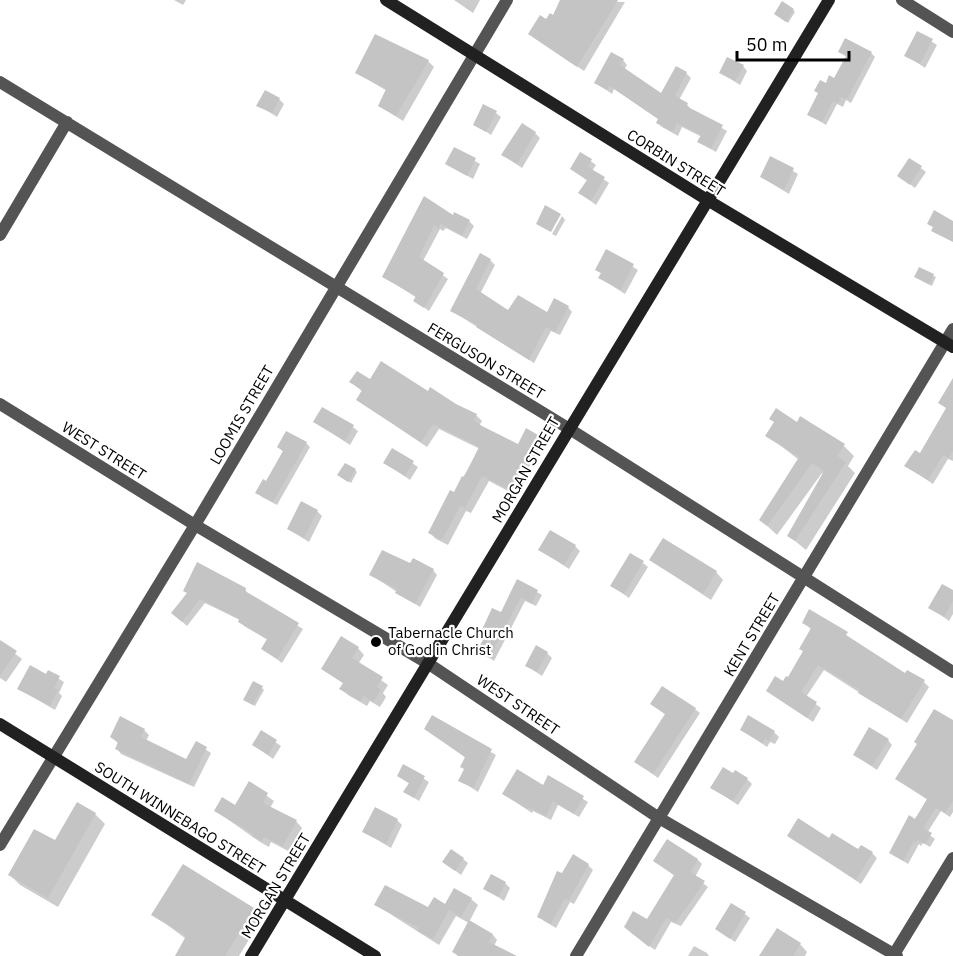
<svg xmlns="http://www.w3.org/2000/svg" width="953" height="956" viewBox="0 0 953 956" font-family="'IBM Plex Sans',sans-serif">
  <rect width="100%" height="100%" fill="#fff"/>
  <path fill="#0003" d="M174,0H186L183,5Z
    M454,0H480L473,13Z
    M562,0L625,2L584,71L530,34L554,18Z
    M793,10L795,12L788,23L778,16Z
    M918,33L937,45L925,68L906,55Z
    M840,52L871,53L875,57L851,103L846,100L843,107L837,104L826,125L808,114L826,85L835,80L847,57Z
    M623,60L627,65L624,70L662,95L686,73L691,78L679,100L687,104L691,110L727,131L716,152L699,142L702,137L682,127L678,136L662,127L658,123L660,120L614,89L612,94L596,83Z
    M428,61L434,67L403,121L379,106L387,91L357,73Z
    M743,66L747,71L740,85L721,73Z
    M279,99L284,104L277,117L258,105Z
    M496,113L501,117L491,135L475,124Z
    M535,133L540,138L522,168L503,155Z
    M455,149L480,164L473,179L447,164Z
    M581,154L596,165L592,171L609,183L596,205L580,193L588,181L572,169Z
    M771,158L798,174L789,194L761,177Z
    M921,168L926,172L915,188L899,176Z
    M424,198L453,217L469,221L474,226L467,239L446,228L443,231L440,229L423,261L448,279L429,311L415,301L417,298L384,277Z
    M562,216L565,220L556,236L552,234Z
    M607,251L638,270L625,294L600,278L602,274L597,270Z
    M490,260L495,265L480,294L509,312L547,314L568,307L572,312L560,335L551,331L534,363L452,311Z
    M919,269L936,277L932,286L916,277Z
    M370,381L428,393L476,415L482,421L479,426L518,446L537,436L543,442L514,494L489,481L471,513L466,511L448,545L436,539L430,533L480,449L439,429L427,447L357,400L363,392L351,382Z
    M953,388V461L948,459L933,484L906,466L920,455L947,409Z
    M315,422L353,427L358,431L350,445Z
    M797,424L844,446L854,456L848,466L855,473L806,550L789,536L824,474L822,473L777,535L761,520L799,460L767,435Z
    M306,443L310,447L277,505L262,497L257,492L267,483L283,451L279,447Z
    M393,450L418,467L410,480L385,463Z
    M355,470L357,472L351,483L341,477Z
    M317,511L322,516L309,542L288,529Z
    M575,546L580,551L569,569L540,550Z
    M651,560L716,572L723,580L711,600Z
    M643,563L648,567L629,598L612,586Z
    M433,570L437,575L420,607L371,575Z
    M518,581L542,595L536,606L525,601L494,661L479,651L486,637L482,633L501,614Z
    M245,589L249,596L303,629L282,663L263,649L268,640L244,626L240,620L205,603L187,626L178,618L188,594Z
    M953,592V614L949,621L930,607Z
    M810,612L906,675L924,682L929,687L907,723L824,670L806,697L821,708L813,722L768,691L789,679L804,652L812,630L804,623Z
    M0,642L22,659L6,682L0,678Z
    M358,648L364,655L358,664L388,685L383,693L386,697L380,707L370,701L367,706L348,695L341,688L344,684L322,668Z
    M547,653L552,658L542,676L527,666Z
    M48,672L64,682L59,693L62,696L55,710L19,689L46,676Z
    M262,688L264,690L255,706L246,701Z
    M652,704L695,709L700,713L658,778L636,762L666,715Z
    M432,717L496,755L478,792L460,780L465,770L466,758L426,729Z
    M953,722V812L950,817L941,811L927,833L935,839L930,847L923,843L921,846L919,844L908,864L891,853L928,800L897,779Z
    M144,730L149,735L146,741L187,761L196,743L211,753L194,787L121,754L117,749L119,744L111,737Z
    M742,730L774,732L779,737L775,744L770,742L767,747Z
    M262,733L281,746L273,759L254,745Z
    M888,740L892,745L877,770L855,755Z
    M404,766L429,782L419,801L405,792L410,784L398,776Z
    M549,777L588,802L579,817L558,805L551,820L533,811L532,813L504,794L544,787Z
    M747,779L752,784L738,805L712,788Z
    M249,783L274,801L270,808L296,821L302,828L290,852L271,842L269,847L260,842L216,811L235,807Z
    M95,814L105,824L58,907L20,885L10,875Z
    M397,820L402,825L391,848L364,832Z
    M789,836L872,853L877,858L861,884Z
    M463,859L468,863L461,875L444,862Z
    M698,860L702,864L695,877L708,887L681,926L671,922L655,950L630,932L647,921L675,876L655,861Z
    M588,865L593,870L574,904L570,902L556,928L544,921L539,916L562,875Z
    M505,883L510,888L504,901L485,888Z
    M471,899L478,905L469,922L493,935L497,940L494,946L514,956H458L453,951L469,923L456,916L439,945L376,905L428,909Z
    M253,909L262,918L239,956H177L186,939L153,914Z
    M745,914L750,918L735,942L717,929Z
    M800,944L807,952L805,956H761Z
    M694,946L707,953L709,956H688Z"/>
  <path fill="#c4c4c4" d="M560,0H618L577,67L528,34L540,15L546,19L550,13L553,15Z
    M782,1L794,9L786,22L774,14Z
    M917,31L933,39L920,64L904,56Z
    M375,34L429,60L396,116L378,106L386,89L355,73Z
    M845,38L872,52L847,99L841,97L838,103L833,101L822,122L807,115L818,93L814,91L820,80L826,83L829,75L834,78L846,56L838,52Z
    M611,52L624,59L620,65L661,93L676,66L687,72L675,96L688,103L686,106L723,125L711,149L697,142L701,135L677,123L673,132L656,123L658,119L610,86L607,90L594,83Z
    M727,57L744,65L735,81L719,73Z
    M265,90L280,98L272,113L256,106Z
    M483,104L497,111L486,132L473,125Z
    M522,123L536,132L517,164L501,155Z
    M454,147L476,158L467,176L445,164Z
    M580,152L592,159L588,167L605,177L591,201L578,193L587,180L570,169Z
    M770,156L794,168L784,190L760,177Z
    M909,158L922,166L910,185L897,176Z
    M424,196L453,215L454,212L470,220L462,235L441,224L438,228L434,225L419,257L444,273L424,308L413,301L416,296L382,277Z
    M545,205L561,214L551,232L536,224Z
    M934,210L953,221V242L931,231L933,227L927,224Z
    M606,249L634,264L621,290L598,278L601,273L595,270Z
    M480,253L491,259L476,289L508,310L518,295L547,312L554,298L569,306L555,332L546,327L529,360L476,327L477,325L450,311Z
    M919,267L934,274L930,285L914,277Z
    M381,361L428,391L430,387L456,404L477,414L474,420L482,426L518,444L526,428L538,435L508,489L482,476L465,508L460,506L442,540L428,533L450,490L454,492L462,476L464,477L479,447L433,424L421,442L356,400L362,390L349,382L357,371L370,379Z
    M953,378V451L949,458L943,455L928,480L904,466L915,450L920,453L946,408L938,403Z
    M322,407L354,425L345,441L313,422Z
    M776,408L797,422L800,416L845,444L837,456L846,462L795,541L787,536L824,471L812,463L767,526L759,520L799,457L765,436L774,422L769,419Z
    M286,431L307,442L273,502L255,493L263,479L266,481L283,451L277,447Z
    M392,448L414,461L405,476L383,463Z
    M345,463L356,469L348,482L337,475Z
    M301,501L318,510L304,538L287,529Z
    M550,530L576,545L564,565L538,550Z
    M663,538L717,571L703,594L649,560Z
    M382,550L410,563L413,558L434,569L415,604L395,593L397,589L369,575Z
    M630,553L644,561L624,594L610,586Z
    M197,562L246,588L245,591L299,623L277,659L261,649L267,639L238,622L239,619L200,599L182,622L171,613L187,593L183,591Z
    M517,579L538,590L532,603L521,597L489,658L477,651L485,636L480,634L492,608L501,612Z
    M942,584L953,590V601L944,617L928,608Z
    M809,609L848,632L846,635L905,673L907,670L925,680L901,719L858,693L860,690L818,665L801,692L817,702L807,718L766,691L775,676L783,681L786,676L788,677L803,651L799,649L811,628L802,623Z
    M341,636L359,647L352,658L383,677L377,687L381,690L373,702L364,696L360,701L339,689L343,683L321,669Z
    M0,640L17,651L0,676Z
    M536,645L548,652L537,672L525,666Z
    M30,665L46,674L48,670L60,676L54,688L58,690L50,706L17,689Z
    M253,681L263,686L253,705L243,700Z
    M662,686L696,708L653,774L634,762L665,714L650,704Z
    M934,709L953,720V801L945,813L936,808L923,828L932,833L925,844L918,840L916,842L914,841L903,861L889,853L909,815L915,819L927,799L895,779L917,744L914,742Z
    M432,715L492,749L473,788L458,781L464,769L460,767L465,757L424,729Z
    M748,715L775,731L769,741L765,738L762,743L740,730Z
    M120,716L145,729L141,737L186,759L196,741L207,747L189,784L115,749L118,742L110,737Z
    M869,727L889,739L872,766L853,755Z
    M261,730L277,740L268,755L252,745Z
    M403,764L425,776L414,798L403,792L409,783L397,776Z
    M723,767L733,773L735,770L748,778L733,801L710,788Z
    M517,769L543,785L548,775L584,796L574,814L553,801L546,816L528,807L527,809L502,794Z
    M249,781L268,793L263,803L297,820L283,846L264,837L262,841L252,836L253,834L214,811L222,797L235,805Z
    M77,802L96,813L48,898L8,875L34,829L55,840Z
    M375,807L398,819L386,844L362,832Z
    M798,818L829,838L832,833L858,849L861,845L873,852L856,880L787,836Z
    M667,839L698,859L690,872L705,881L676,922L666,918L649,947L624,927L633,911L647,919L674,875L653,861Z
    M451,849L464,858L455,871L442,862Z
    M573,854L589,864L569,900L565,898L551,924L537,917L557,871L562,873Z
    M183,864L254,908L225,956H175L186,936L151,915Z
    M491,874L506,882L498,897L483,889Z
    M385,885L428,907L434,897L445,904L454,888L472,898L461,917L449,910L433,939L417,931L419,928L374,905Z
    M731,903L746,912L730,939L715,929Z
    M469,920L493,934L489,942L517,956H459L452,952Z
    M777,928L801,943L793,956H759Z"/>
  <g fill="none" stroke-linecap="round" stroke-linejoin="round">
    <path stroke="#545454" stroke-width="12" d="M902,0L953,32
      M0,82L568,428L953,672
      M0,235L67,122
      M0,404L195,525L429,664L659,818L897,956
      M0,845L195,525L507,0
      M576,956L953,329
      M893,956L953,858"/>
    <path stroke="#212121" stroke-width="12" d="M386,0L709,201L953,347
      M0,724L375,956
      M251,956L829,0"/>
  </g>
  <circle fill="#000" stroke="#fff" stroke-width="2" cx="376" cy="642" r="6"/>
  <g text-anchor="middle" stroke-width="4.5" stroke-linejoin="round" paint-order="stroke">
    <g font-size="15" fill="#000" stroke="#fff">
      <text transform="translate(676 163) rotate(32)" y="5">CORBIN STREET</text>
      <text transform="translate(486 361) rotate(31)" y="5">FERGUSON STREET</text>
      <text transform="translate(242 415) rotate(-60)" y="5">LOOMIS STREET</text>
      <text transform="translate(104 451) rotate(32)" y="5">WEST STREET</text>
      <text transform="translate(526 470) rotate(-60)" y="5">MORGAN STREET</text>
      <text transform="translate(752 635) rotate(-59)" y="5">KENT STREET</text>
      <text transform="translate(518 705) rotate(34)" y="5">WEST STREET</text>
      <text transform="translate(180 818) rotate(32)" y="5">SOUTH WINNEBAGO STREET</text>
      <text transform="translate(276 886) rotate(-59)" y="5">MORGAN STREET</text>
    </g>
    <g font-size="15" fill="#000" stroke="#fff" text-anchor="start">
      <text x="388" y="638">Tabernacle Church<tspan x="388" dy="17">of God in Christ</tspan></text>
    </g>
  </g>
  <path d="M737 51v9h112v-9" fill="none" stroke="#000000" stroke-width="3"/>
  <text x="746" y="51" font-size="18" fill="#000000" stroke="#ffffff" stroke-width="4.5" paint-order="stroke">50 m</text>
</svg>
